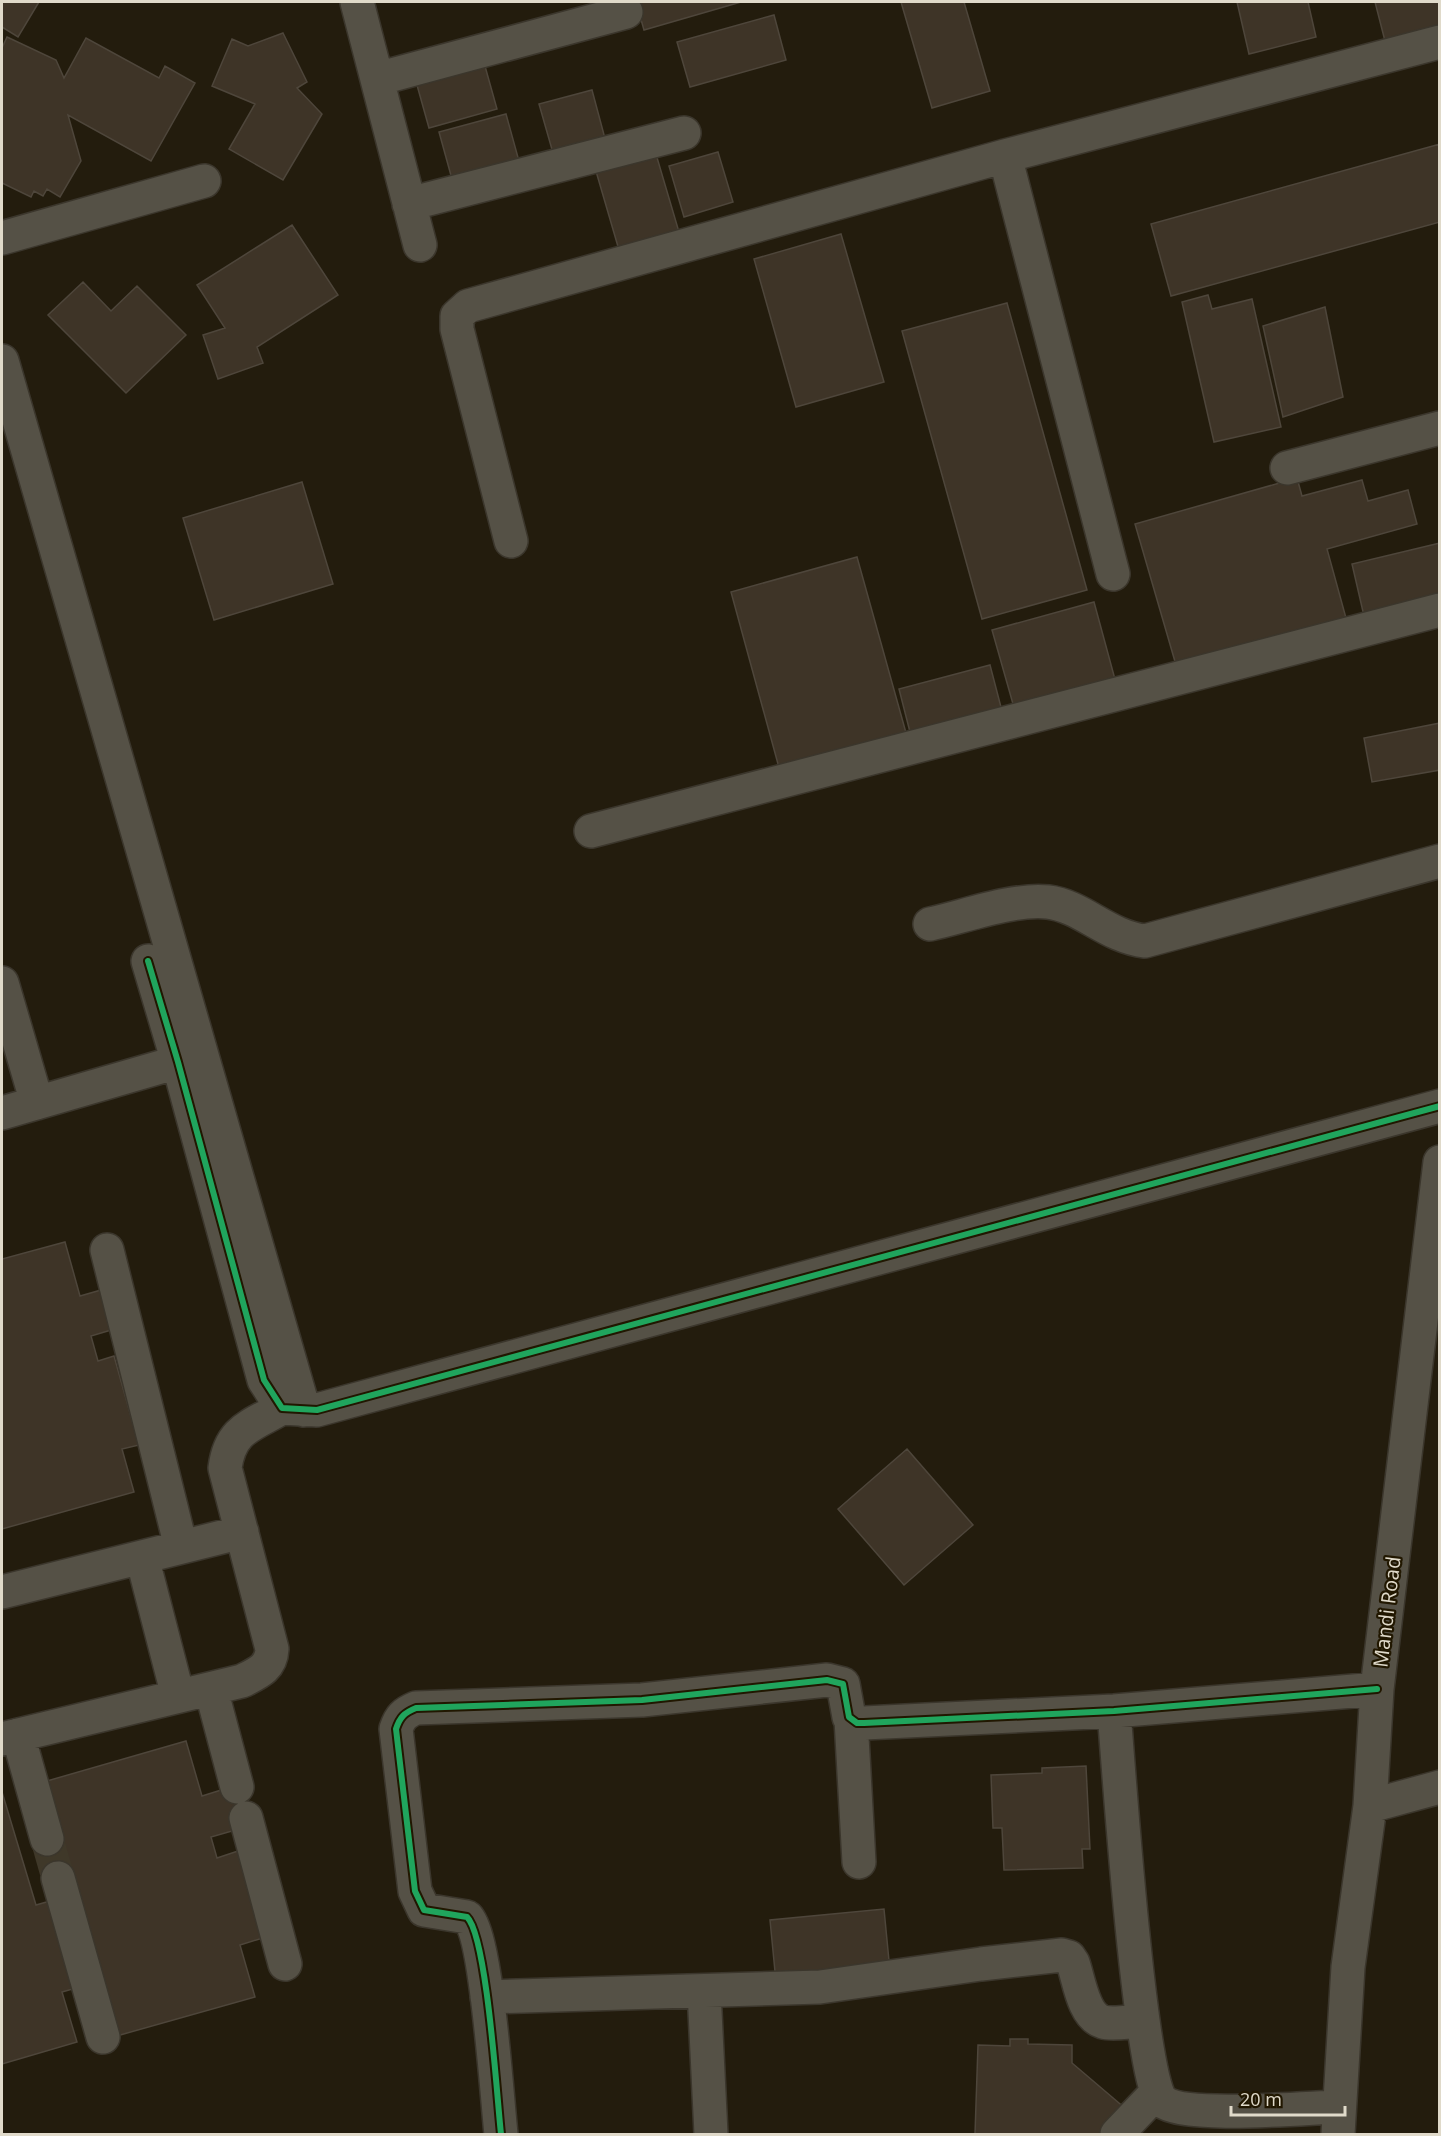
<svg xmlns="http://www.w3.org/2000/svg" width="1441" height="2136" viewBox="0 0 1441 2136" font-family="'Open Sans',sans-serif">
  <rect width="100%" height="100%" fill="#231c0d"/>
  <path fill="#3e3427" stroke="#4e463b" stroke-width="1.5" d="M2,2H39L18,37L2,27Z
    M636,2H741L644,30Z
    M901,2H964L990,91L932,108Z
    M1237,2H1308L1316,37L1249,54Z
    M1375,2H1440V27L1385,41Z
    M774,15L786,60L690,87L677,42Z
    M283,33L307,82L297,88L322,114L283,180L229,149L255,104L212,86L232,39L248,46Z
    M7,37L56,60L64,78L86,38L159,78L165,66L195,83L151,161L68,115L81,161L60,197L47,189L43,196L34,191L31,197L2,183V48Z
    M483,59L497,109L429,128L415,78Z
    M592,90L607,146L555,160L539,104Z
    M506,114L522,172L455,190L439,132Z
    M653,144L679,232L619,250L593,161Z
    M1440,144V222L1171,296L1151,224Z
    M718,152L733,202L684,217L669,166Z
    M292,225L338,295L257,347L263,363L218,379L203,335L225,328L197,285Z
    M841,234L884,382L796,407L754,259Z
    M83,282L111,311L137,286L186,335L126,393L48,315Z
    M1208,295L1212,309L1252,299L1281,427L1214,442L1182,302Z
    M1007,303L1087,590L982,619L902,331Z
    M1325,307L1343,397L1283,417L1263,326Z
    M1297,478L1302,496L1362,480L1368,501L1408,490L1417,524L1327,549L1346,618L1176,665L1135,524Z
    M302,482L333,584L214,620L183,518Z
    M1440,543V598L1364,616L1352,564Z
    M857,557L908,740L781,775L731,592Z
    M1094,602L1116,683L1015,711L992,630Z
    M990,665L1002,711L911,736L899,689Z
    M1440,723V770L1372,782L1364,738Z
    M65,1242L80,1296L108,1288L118,1328L91,1336L98,1361L114,1356L139,1445L122,1449L134,1492L2,1529V1259Z
    M907,1449L973,1525L904,1585L838,1509Z
    M186,1741L202,1796L234,1786L246,1827L211,1837L217,1858L241,1850L266,1937L240,1945L255,1997L113,2037L40,1783Z
    M1086,1766L1090,1849H1082L1083,1868L1004,1870L1002,1828H993L991,1775L1042,1773V1768Z
    M2,1792L36,1905L57,1899L83,1986L62,1992L77,2042L2,2064Z
    M884,1909L890,1971L776,1982L770,1920Z
    M1010,2039H1028V2044L1072,2045V2063L1126,2109L1101,2134H975L978,2045L1010,2046Z"/>
  <g fill="none" stroke-linecap="round" stroke-linejoin="round">
    <path stroke="#3f3829" stroke-width="33" stroke-dasharray="33 16" stroke-linecap="butt" d="M47,1839L58,1878"/>
    <g stroke="#3b362c" stroke-width="36">
      <path id="minor" d="M357,2L420,245
        M377,79L626,12
        M1005,156L1113,574
        M409,204L684,133
        M2,238L204,181
        M2,361L304,1410
        M1287,468L1440,428
        M511,541L457,329V316L468,306L1005,156L1440,42
        M591,831L1440,610
        M930,924C963,917 1014,898 1048,902C1082,906 1108,937 1145,941L1440,861
        M148,961L178,1062L264,1380L282,1408L317,1410L1440,1106
        M2,983L37,1103
        M2,1113L178,1062
        M107,1250L181,1547
        M142,1557L178,1696
        M2,1592L242,1532
        M211,1689L237,1787
        M1114,1711C1118,1761 1140,2083 1162,2101C1184,2119 1304,2108 1337,2107
        M851,1719L859,1862
        M18,1735L47,1839
        M2,1739L242,1681C258,1673 271,1668 272,1649L225,1468C230,1429 251,1426 282,1408
        M1370,1806L1440,1787
        M246,1818L285,1964
        M58,1878L103,2037
        M704,1991L711,2134
        M487,1997L820,1987L981,1964L1062,1955L1069,1957L1073,1963C1079,1980 1083,2016 1103,2022C1114,2025 1131,2021 1142,2021
        M501,2134C497,2099 487,1936 467,1917L424,1910L415,1891L396,1729C400,1717 404,1713 416,1708L642,1700L827,1680L843,1684L849,1717L857,1723H864L1114,1711L1377,1689
        M1117,2134L1156,2093
        M1338,2134L1348,1967L1370,1806L1377,1689L1440,1162"/>
    </g>
    <use href="#minor" stroke="#555146" stroke-width="33"/>
    <g stroke="#211700" stroke-width="10">
      <path id="cycleway" d="M148,961L178,1062L264,1380L282,1408L317,1410L1440,1106
        M501,2134C497,2099 487,1936 467,1917L424,1910L415,1891L396,1729C400,1717 404,1713 416,1708L642,1700L827,1680L843,1684L849,1717L857,1723H864L1114,1711L1377,1689"/>
    </g>
    <use href="#cycleway" stroke="#20a55d" stroke-width="6"/>
  </g>
  <g text-anchor="middle" stroke-width="4.5" stroke-linejoin="round" paint-order="stroke">
    <g font-size="20" fill="#e0daca" stroke="#211700">
      <text transform="translate(1387 1612) rotate(-83)" y="7">Mandi Road</text>
    </g>
  </g>
  <rect width="1441" height="2136" fill="none" stroke="#e0daca" stroke-width="6"/>
  <path d="M1231 2106v9h114v-9" fill="none" stroke="#e0daca" stroke-width="3"/>
  <text x="1240" y="2106" font-size="18" fill="#e0daca" stroke="#211700" stroke-width="4.5" paint-order="stroke">20 m</text>
</svg>
